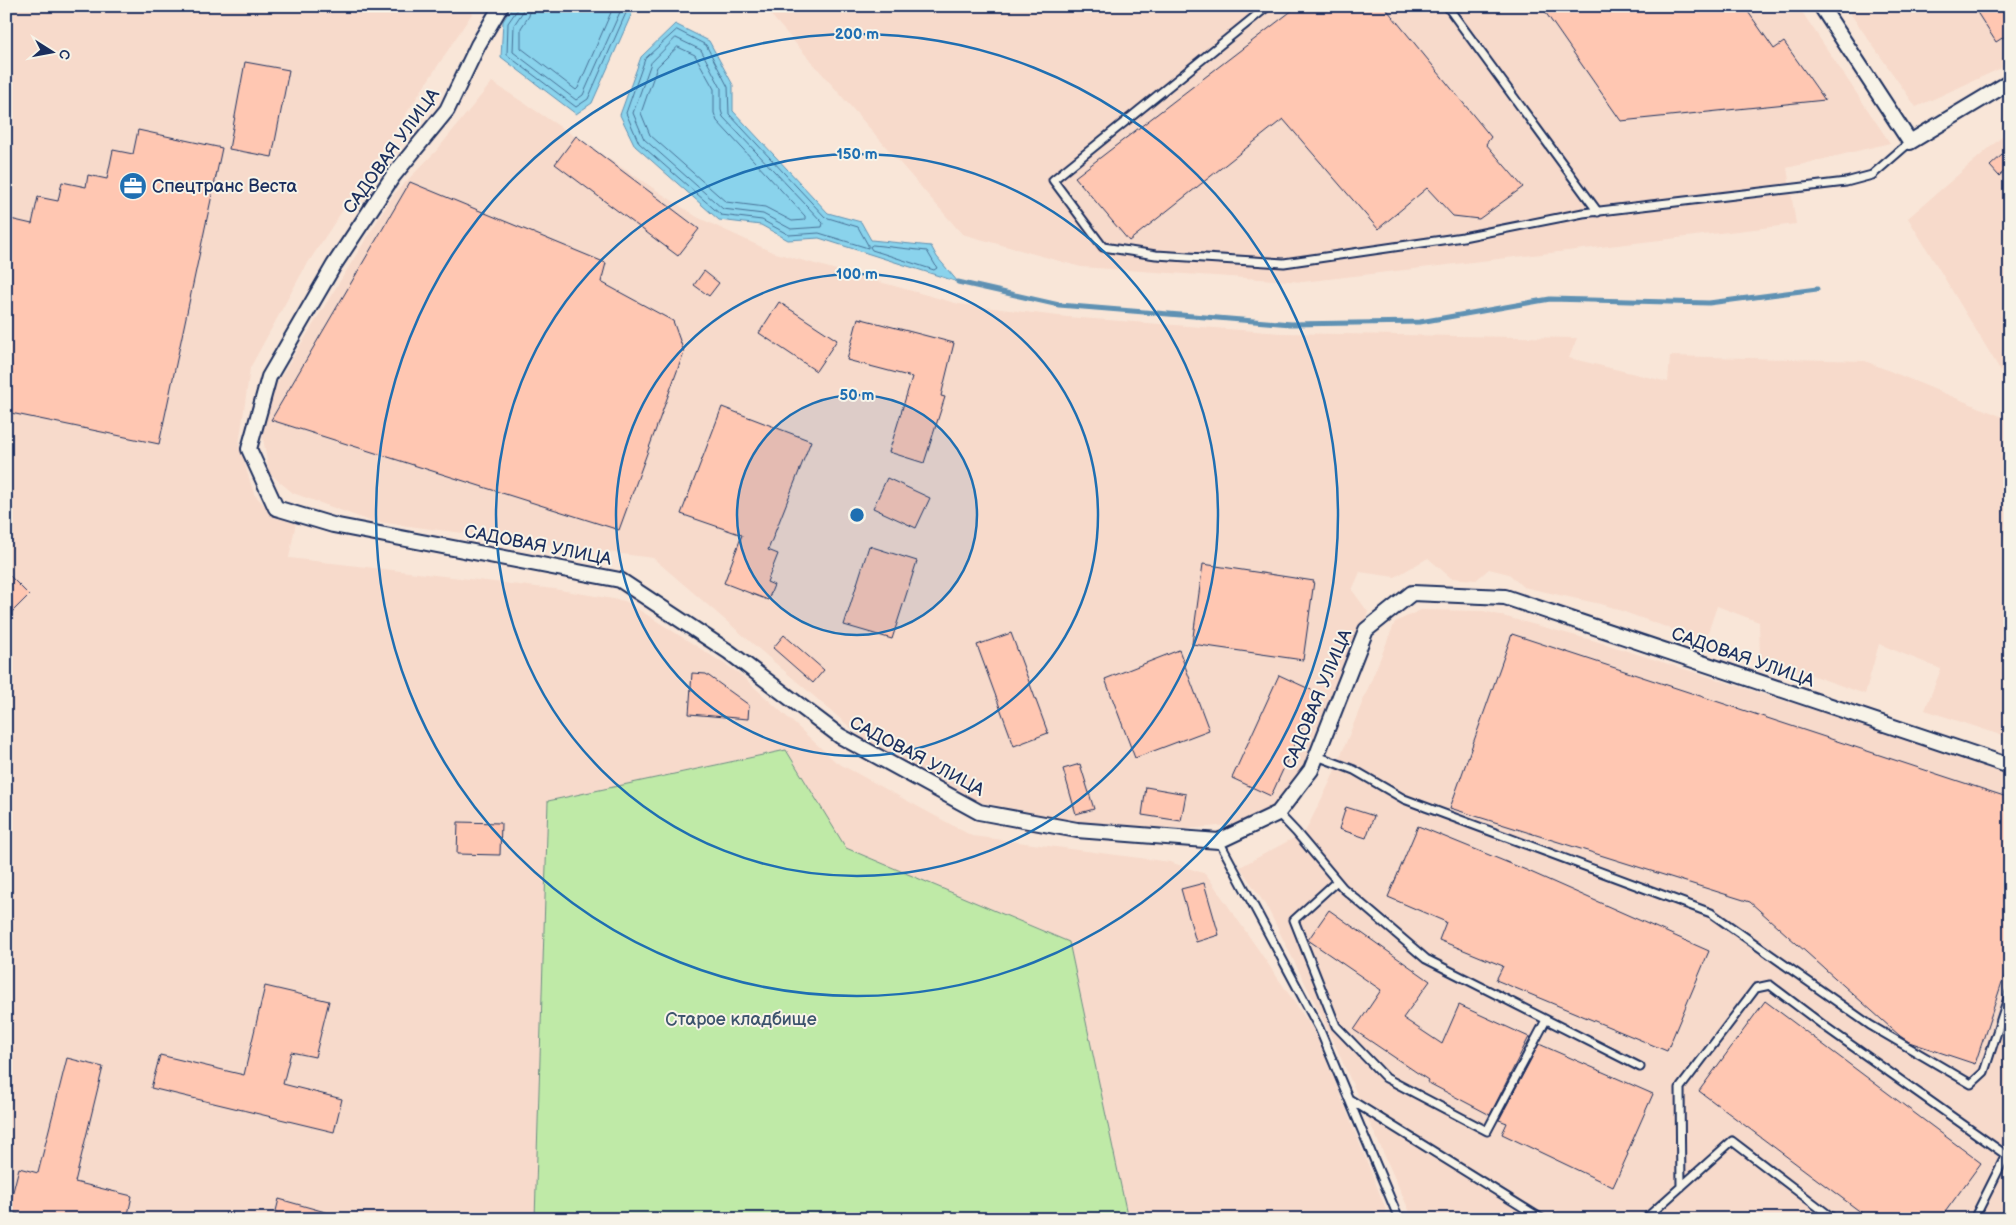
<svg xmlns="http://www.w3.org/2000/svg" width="2016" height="1225" viewBox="0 0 2016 1225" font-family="'Balsamiq Sans',sans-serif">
  <rect width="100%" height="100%" fill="#f9e6d8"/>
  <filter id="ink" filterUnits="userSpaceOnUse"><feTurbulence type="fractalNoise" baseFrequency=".02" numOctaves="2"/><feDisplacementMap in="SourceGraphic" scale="10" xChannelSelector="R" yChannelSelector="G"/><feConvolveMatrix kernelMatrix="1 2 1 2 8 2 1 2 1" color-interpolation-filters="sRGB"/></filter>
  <g filter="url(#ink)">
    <path fill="#f7dacb" d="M6,6H477L304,269L250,368L239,445L254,494L268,509L296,522L289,558L554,589L625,601L739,673L836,762L972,836L1170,862L1206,874L1315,1032L1385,1207L1386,1219H1128L1069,942L845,848L786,750L548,801L535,1219H6Z
      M763,6H1798L1890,143L1787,168L1796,224L1303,282L1081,267L962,234Z
      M1845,6H2010V64L1916,107Z
      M492,82L697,217L772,252L959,304L1067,317L1281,333L1577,338L1569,358L1668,382L1670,356L1865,361L2010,420V738L1925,710L1941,669L1879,644L1865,694L1760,657L1759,622L1717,606L1705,641L1605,605L1523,587L1509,574L1489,569L1476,580L1451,578L1428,558L1395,577L1360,572L1352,590L1368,612L1299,795L1267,821L1188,829L1093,824L967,800L865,740L653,558L370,521L293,493L269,473L262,432L270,394L394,194L437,150Z
      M2010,130V386L1908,218Z
      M1421,610L1484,611L1599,642L2010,772V1219H1413L1325,1023L1268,909L1240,867L1305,832L1330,782L1395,622Z"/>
    <path fill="#bfeaa7" stroke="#6d8c82" d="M786,750L846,848L1069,942L1128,1219H535L548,801Z"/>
    <path fill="#8ad3ec" stroke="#5e91b3" d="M513,6H631L632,13L592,103L576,114L501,57L503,21Z
      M675,24L709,41L733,85V111L828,213L861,222L871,240L931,246L937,257L958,282L819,238L788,240L761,225L719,220L635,146L620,115L641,57Z"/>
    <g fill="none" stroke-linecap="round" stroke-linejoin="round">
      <path stroke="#477197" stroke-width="1" d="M517,6V10L508,23L507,55L576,107L588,99L626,13L627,6
        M523,6L522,13L514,25L513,52L576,100L583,95L620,12V6
        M531,6L529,16L521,28V48L576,90L578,88L612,10L613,6
        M677,30L706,45L728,87L729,114L825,217L858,227L868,245V248L819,233L789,235L762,220L721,215L639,143L626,113L645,59Z
        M676,38L701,50L721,88V110L723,117L823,223L822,227L791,229L763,214L723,209L644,139L633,113L651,63Z
        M678,47L695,55L714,89V113L717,121L805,216V220L792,221L765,207L726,202L650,135L641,113L657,67Z
        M873,245L927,251L937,268L934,270L872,250L870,247Z"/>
      <path stroke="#5e91b3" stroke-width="5" d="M958,282L1059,305L1291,324L1420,322L1550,299L1709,303L1817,289"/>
    </g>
    <path fill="#ffc7b2" stroke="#1b2f5e" d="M1298,6H1384L1491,137L1486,144L1523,187L1479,219L1453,216L1427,188L1378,229L1283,119L1129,241L1075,177Z
      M1541,6H1744L1774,49L1784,42L1825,100L1621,121Z
      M1973,6H2010V33L1996,42Z
      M245,62L289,70L272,157L229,149Z
      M138,130L222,148L159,444L6,412V218L32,224L38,197L58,201L62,182L86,187L88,175L107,179L113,150L133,154Z
      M576,136L699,229L678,256L555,164Z
      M2002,155L2010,163V166L1999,176L1990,166Z
      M410,182L606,263L601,282L673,321L684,352L619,530L271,420Z
      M704,271L719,283L709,296L694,285Z
      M779,302L837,340L816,371L759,333Z
      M858,318L954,343L941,396L945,397L924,463L889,452L912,377L847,360Z
      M722,407L811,441L768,550L778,554L767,582L774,585L768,600L724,583L742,535L681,514Z
      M887,478L930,498L916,528L873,508Z
      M869,546L917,561L892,639L844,625Z
      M1203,564L1314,581L1303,660L1192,644Z
      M6,572L29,595L6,618Z
      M1011,633L1048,733L1014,746L977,645Z
      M1512,634L2010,798V958L1975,1064L1909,1042L1900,1036L1750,902L1450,808Z
      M784,635L824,670L813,683L773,648Z
      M1179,650L1209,730L1135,758L1105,679Z
      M692,673L706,674L749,705L748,719L689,714Z
      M1279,675L1318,693L1271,796L1232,778Z
      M1080,764L1094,809L1076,814L1063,769Z
      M1146,787L1186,794L1181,821L1142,815Z
      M1346,807L1374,816L1366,838L1339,829Z
      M458,822L501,823L500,855L457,854Z
      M1418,826L1526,870L1709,951L1667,1051L1496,980L1503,966L1439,940L1446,922L1388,897Z
      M1204,883L1219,935L1196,942L1181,889Z
      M1329,910L1430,981L1403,1018L1442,1044L1459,1005L1529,1037L1490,1115L1427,1082L1428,1080L1354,1030L1381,990L1308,940Z
      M265,986L329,1001L315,1057L291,1052L283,1084L342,1099L334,1132L151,1088L160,1055L244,1075Z
      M1765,1001L1981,1163L1940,1219H1870L1699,1091Z
      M1539,1044L1653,1094L1627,1153L1628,1154L1613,1187L1502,1134L1507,1123L1499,1120Z
      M67,1058L103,1067L75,1182L132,1196L127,1219H38L8,1211L19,1168L38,1173Z
      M279,1199L336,1215L335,1219H274Z"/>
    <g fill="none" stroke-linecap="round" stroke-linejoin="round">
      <g stroke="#1b2f5e" stroke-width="11">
        <path id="lane" d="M1268,6L1053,180L1103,247L1156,255L1284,263L1463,237L1583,213L1846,182L1872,175L1910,142
          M1447,6L1598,212
          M1317,756L1354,770L1404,799L1711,913L1870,1025L1971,1084L1984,1072L2010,992
          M1278,813L1296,832L1343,888L1426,959L1640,1067
          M1219,841L1319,1028L1399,1219
          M1337,881L1294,920L1336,1026L1386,1078L1487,1131L1546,1020
          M1349,1099L1542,1219
          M1681,1187L1680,1088L1756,988L1770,985L1827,1028L2006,1155L1974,1219
          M1645,1219L1732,1141L1834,1219"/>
      </g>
      <g stroke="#1b2f5e" stroke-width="18">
        <path id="street" d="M501,6L478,45L447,110L393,176L334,265L269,377L249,449L276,508L333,525L620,580L729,652L840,736L979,812L1077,830L1192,839L1219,841L1278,813L1311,770L1366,630L1412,593L1505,597L2010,766
          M1821,6L1910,142L2010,82"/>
      </g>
      <use href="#lane" stroke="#f7f3e8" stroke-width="7"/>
      <use href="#street" stroke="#f7f3e8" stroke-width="14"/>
    </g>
  </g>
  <circle cx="857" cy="515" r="120" fill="#1f6fb2" fill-opacity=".12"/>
  <g fill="none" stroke="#1f6fb2" stroke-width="2.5">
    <circle cx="857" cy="515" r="120"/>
    <circle cx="857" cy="515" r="241"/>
    <circle cx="857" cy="515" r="361"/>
    <circle cx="857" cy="515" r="481"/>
  </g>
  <defs>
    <g id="office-disc" transform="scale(1.4375)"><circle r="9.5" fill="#1f6fb2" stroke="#f7f3e8"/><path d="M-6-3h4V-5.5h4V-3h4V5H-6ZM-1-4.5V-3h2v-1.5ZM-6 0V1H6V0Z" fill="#fff"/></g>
  </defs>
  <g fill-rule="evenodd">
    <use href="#office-disc" x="133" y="186"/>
  </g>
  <g text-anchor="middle" stroke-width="4" stroke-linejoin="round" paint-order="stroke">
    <g font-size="18" fill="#1b2f5e" stroke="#f7f3e8">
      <text transform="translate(391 151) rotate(-54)" y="6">САДОВАЯ УЛИЦА</text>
      <text transform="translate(538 545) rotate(11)" y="6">САДОВАЯ УЛИЦА</text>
      <text transform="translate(1743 657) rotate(19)" y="6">САДОВАЯ УЛИЦА</text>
      <text transform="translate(1317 699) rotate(-67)" y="6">САДОВАЯ УЛИЦА</text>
      <text transform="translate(917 756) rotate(28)" y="6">САДОВАЯ УЛИЦА</text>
    </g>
    <g font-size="18" fill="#1b2f5e" stroke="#f7f3e8" text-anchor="start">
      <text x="152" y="192">Спецтранс Веста</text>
    </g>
    <g font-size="18" fill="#3c546d" stroke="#f7f3e8">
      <text x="741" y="1025">Старое кладбище</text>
    </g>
  </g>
  <circle cx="857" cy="515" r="8" fill="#1f6fb2" stroke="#f7f3e8" stroke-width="2.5"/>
  <g font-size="15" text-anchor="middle" font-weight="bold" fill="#1f6fb2" stroke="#f7f3e8" stroke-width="4" stroke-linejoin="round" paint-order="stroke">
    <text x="857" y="39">200 m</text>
    <text x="857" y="159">150 m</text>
    <text x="857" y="279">100 m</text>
    <text x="857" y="400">50 m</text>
  </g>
  <rect width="2016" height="1225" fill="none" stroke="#f7f3e8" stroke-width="25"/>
  <rect x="12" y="12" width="1991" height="1200" fill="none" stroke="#1b2f5e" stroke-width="2" filter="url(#ink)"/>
  <g transform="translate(52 52) rotate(101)" stroke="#f7f3e8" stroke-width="4" paint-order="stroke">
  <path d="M0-4L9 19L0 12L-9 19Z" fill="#1b2f5e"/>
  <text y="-8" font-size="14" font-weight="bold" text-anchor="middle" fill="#1b2f5e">С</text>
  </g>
</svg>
